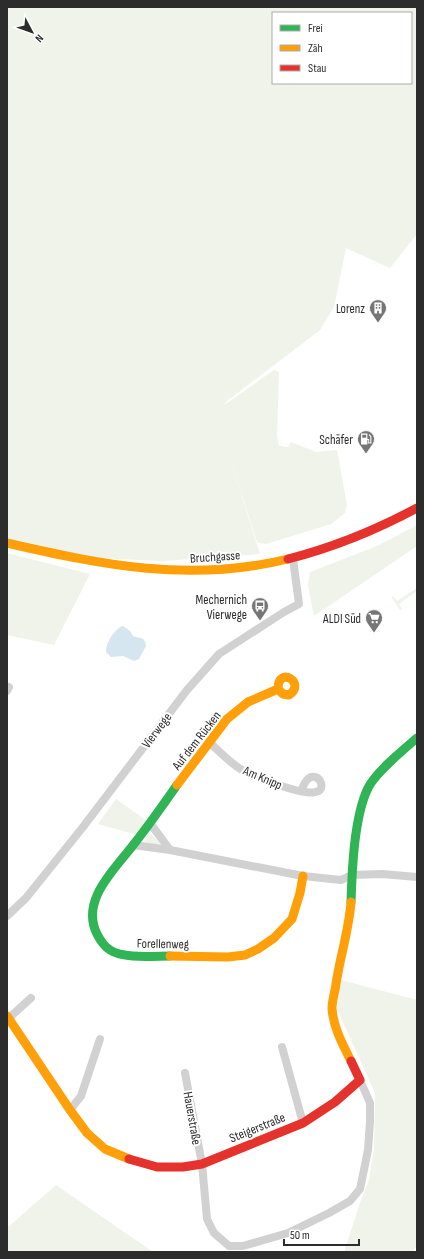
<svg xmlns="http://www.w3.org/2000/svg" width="424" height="1259" viewBox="0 0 424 1259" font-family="'Sofia Sans Condensed',sans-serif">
  <rect width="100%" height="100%" fill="#fff"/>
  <path fill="#eff3ea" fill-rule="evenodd" d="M7,7H417V234L390,268L346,248L334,307L320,330L227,401L223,406L274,370L279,372L277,436L279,446L288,447L291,442L316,452L337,450L347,505L345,513L331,524L266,544L259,543L257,542L226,446L260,554L163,561L94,558L7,538ZM273,13H411V83H273Z
    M417,525V546L314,616L308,585L310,572L377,546Z
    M7,553L90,574L54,645L7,635Z
    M417,588V591L399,604L402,609L400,610L392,598V596H393L397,601Z
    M116,799L147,821L137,835L98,824Z
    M150,833L160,843L159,845L146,843L144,841L148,834Z
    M341,980L417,1000V1246L412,1252H344L360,1203L369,1180L374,1149L375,1093L337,1009Z
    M56,1185L153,1252H7V1228Z"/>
  <path fill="#d6e6f0" d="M123,626L130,631L133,636C140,639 145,636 146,646L139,659L134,661L123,656L111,657L106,652C106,643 114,629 123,626Z"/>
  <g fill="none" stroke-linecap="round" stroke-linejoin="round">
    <path stroke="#d1d1d1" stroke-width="8" d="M7,691L9,687
      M209,742C219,751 230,763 242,770C250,774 328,809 321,783C319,776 311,775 307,780C304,783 303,787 301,791
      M150,823L170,850
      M133,845L170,850L303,876L341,880L352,875L382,874L417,877
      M7,916L26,898L83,827L187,690L219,654L284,612L299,604L293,559
      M9,1018L31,998
      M282,1047L303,1123
      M185,1073L202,1164L207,1219L214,1233L229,1246H243L288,1233L329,1213L350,1201L360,1189L368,1150L370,1121V1103L360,1080
      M70,1110L81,1096L100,1039"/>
    <path stroke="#30b455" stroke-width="9" d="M351,902C352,870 354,817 368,788C376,772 403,750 417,738
      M170,956C153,956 124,959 110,950C104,946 100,940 97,934C80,900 115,869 134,844C149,825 163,805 177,785"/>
    <path stroke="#ff9f0a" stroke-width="9" d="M7,543C102,565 190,583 288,559
      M177,785L227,719L248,702L278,689L283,694L289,695C307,683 278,665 278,689
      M170,956L228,957L245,955L258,949L274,938L292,919L300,893L303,876
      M7,1016L70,1110L87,1133L105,1149L129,1159
      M351,1061C343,1045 333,1027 332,1008C332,1001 335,992 336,984C340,957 349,930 351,902"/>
    <path stroke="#e5322d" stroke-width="9" d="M288,559C335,547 374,531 417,508
      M129,1159L157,1167H183L202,1164L303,1123L335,1102L360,1080L351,1061"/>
  </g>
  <defs>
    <g id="building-pin" transform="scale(0.9)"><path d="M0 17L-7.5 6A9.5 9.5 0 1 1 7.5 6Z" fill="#767676" stroke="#fff"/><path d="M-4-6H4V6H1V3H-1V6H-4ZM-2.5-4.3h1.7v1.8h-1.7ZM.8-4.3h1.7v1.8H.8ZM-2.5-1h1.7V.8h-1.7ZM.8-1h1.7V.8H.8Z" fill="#fff"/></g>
    <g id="fuel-pin" transform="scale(0.9)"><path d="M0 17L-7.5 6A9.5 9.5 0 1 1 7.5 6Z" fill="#767676" stroke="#fff"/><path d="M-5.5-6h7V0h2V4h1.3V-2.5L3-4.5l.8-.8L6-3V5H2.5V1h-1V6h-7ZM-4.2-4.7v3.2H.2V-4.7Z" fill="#fff"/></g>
    <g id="bus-pin" transform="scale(0.9)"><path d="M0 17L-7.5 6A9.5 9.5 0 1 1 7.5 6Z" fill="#767676" stroke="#fff"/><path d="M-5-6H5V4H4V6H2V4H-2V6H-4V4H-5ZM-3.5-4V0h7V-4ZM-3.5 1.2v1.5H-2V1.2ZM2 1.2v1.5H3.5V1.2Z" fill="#fff"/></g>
    <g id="supermarket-pin" transform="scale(0.9)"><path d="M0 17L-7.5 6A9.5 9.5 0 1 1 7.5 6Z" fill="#767676" stroke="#fff"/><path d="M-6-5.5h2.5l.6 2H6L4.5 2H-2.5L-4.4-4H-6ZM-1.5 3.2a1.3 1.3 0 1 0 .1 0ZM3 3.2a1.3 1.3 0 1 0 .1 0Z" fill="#fff"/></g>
  </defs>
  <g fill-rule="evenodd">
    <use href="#building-pin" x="378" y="308"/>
    <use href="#fuel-pin" x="366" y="439"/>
    <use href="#bus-pin" x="260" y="606"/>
    <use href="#supermarket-pin" x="374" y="618"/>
  </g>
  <g text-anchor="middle" stroke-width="4" stroke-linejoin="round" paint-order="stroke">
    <g font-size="13" fill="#2c2c2c" stroke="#fff" text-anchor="end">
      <text x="365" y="313">Lorenz</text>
      <text x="353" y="444">Schäfer</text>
      <text x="247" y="604">Mechernich<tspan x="247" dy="15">Vierwege</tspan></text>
      <text x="361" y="623">ALDI Süd</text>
    </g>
    <g font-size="13" fill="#2c2c2c" stroke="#fff">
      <text transform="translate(215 556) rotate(-4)" y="5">Bruchgasse</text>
      <text transform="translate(156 730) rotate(-53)" y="5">Vierwege</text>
      <text transform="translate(196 740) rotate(-52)" y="5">Auf dem Rücken</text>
      <text transform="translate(263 777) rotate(23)" y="5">Am Knipp</text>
      <text transform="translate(163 943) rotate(1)" y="5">Forellenweg</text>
      <text transform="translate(193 1118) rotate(80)" y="5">Hauerstraße</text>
      <text transform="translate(257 1127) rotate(-22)" y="5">Steigerstraße</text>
    </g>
  </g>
  <rect width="424" height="1259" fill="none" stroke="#2c2c2c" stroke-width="16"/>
  <rect x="272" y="12" width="140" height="72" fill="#ffffff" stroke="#ababab"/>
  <rect x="280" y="25" width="20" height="6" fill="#30b455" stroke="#ababab"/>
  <text x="308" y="32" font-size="12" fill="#2c2c2c">Frei</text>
  <rect x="280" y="45" width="20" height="6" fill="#ff9f0a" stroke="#ababab"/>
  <text x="308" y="52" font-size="12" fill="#2c2c2c">Zäh</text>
  <rect x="280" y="65" width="20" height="6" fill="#e5322d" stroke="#ababab"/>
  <text x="308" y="72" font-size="12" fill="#2c2c2c">Stau</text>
  <g transform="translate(32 32) rotate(131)" stroke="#ffffff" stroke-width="3" paint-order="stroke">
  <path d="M0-3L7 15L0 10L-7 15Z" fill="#2c2c2c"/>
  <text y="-6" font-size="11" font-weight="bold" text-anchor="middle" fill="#2c2c2c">N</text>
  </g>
  <path d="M284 1239v6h75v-6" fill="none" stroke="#2c2c2c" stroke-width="2"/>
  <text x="290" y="1239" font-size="12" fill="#2c2c2c" stroke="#ffffff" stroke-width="3" paint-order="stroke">50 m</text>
</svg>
